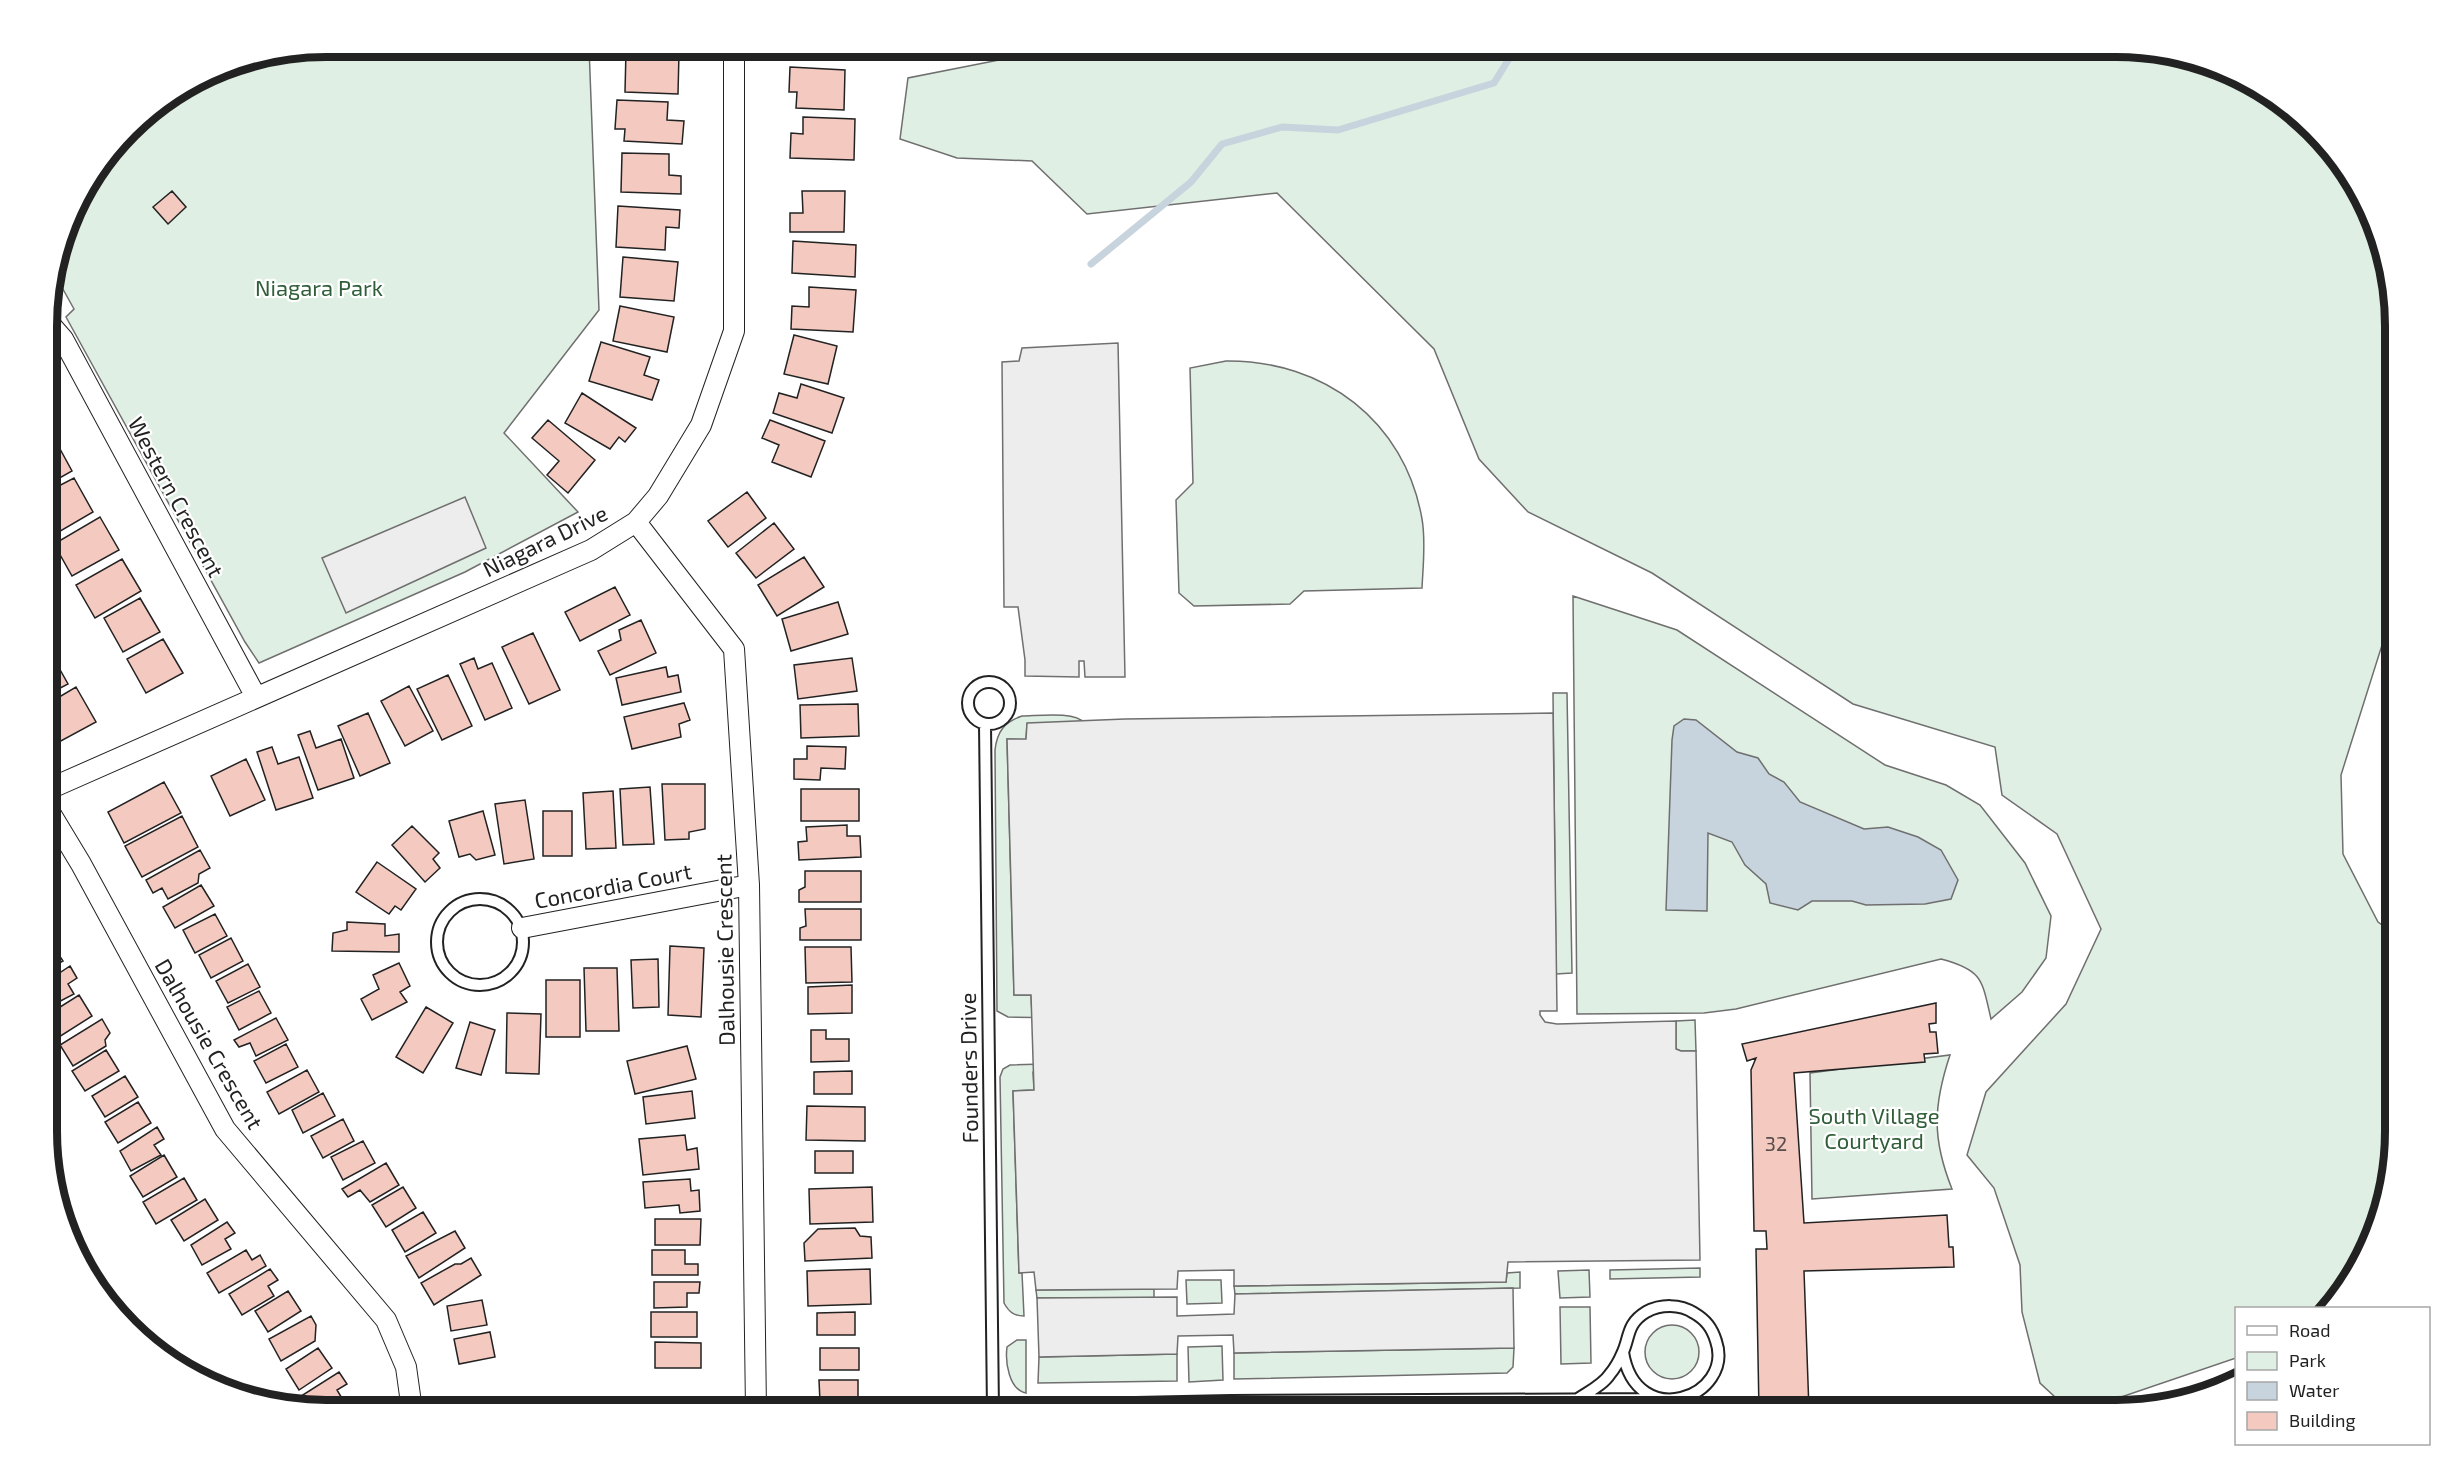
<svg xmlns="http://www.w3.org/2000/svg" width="2442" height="1457" viewBox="0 0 2442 1457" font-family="'Exo 2',sans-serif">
  <rect width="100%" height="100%" fill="#fff"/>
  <path fill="#e0efe3" stroke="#6f6f6f" stroke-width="1.5" d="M326,47H589L599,310L504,433L578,512L465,572L259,663L245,642L66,317L74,309L54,273L75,202L141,116L219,68Z
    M1064,47H2117L2189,56L2256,84L2314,128L2358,186L2395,307V604L2341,775L2343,854L2378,922L2395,934V1149L2358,1271L2329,1308H2236V1358L2083,1410H2069L2040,1383L2022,1312L2020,1265L1994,1188L1967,1155L1986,1092L2066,1004L2101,929L2057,834L2002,795L1995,747L1853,704L1652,573L1528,512L1479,459L1434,349L1277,193L1087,214L1032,161L957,158L900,139L908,78Z
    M1226,361C1324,360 1405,421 1422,519C1426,541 1423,566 1422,588L1304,591L1290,604L1194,606L1179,593L1176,500L1193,483L1190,368Z
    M1573,596L1677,630L1885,765L1946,785L1980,805L2025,863L2051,916L2046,958L2022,992L1991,1019C1982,980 1983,970 1941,959L1736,1009L1704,1013L1577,1014Z
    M1553,693H1567L1572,973L1556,974Z
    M1022,716C1037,716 1076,711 1084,723L1027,724L1026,740L1007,739L1014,995H1031L1032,1013L1069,1018L1008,1017L997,1011L995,750C997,732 1004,722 1022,716Z
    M1695,1020L1696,1051H1681L1676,1049V1021Z
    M1950,1055C1933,1106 1932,1139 1952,1189L1812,1199L1810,1073Z
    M1081,1063L1033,1072L1034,1090L1013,1091L1019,1273H1022L1024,1316C1014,1316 1009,1312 1004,1303L1000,1077L1003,1069L1010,1065Z
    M1700,1268V1277L1610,1279V1270Z
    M1589,1270L1590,1297L1560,1298L1558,1271Z
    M1520,1272V1288L1235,1294L1234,1286L1506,1282L1507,1273Z
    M1186,1280H1221L1222,1303L1187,1304Z
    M1154,1289V1298H1037L1036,1290Z
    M1560,1307H1590L1591,1363L1561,1364Z
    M1645 1352a27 27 0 1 1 54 0a27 27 0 1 1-54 0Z
    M1017,1340H1026V1393C1009,1390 1005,1362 1007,1347Z
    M1222,1346L1223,1380L1189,1382L1188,1347Z
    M1514,1348L1513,1367L1507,1373L1234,1379V1353Z
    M1177,1354V1381L1038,1383L1039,1357Z"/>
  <path fill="#ededed" stroke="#6f6f6f" stroke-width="1.5" d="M1118,343L1125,677H1085L1084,661H1079V677L1025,676V660L1018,607H1004L1002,362L1019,361L1022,348Z
    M465,497L486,548L346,613L322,558Z
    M1553,713L1557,1011H1540V1015L1545,1022L1557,1024L1676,1021V1049L1681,1051H1696L1700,1260L1508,1262L1506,1282L1234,1286V1270L1178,1271L1177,1289L1036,1290L1034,1272L1019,1273L1013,1091L1034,1090L1031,995H1014L1007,739H1026L1027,723L1125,719Z
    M1513,1288L1514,1348L1234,1353L1233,1335L1178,1336L1177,1354L1039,1357L1037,1298L1177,1297V1316L1234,1314L1235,1294Z"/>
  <path fill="#c7d3dd" stroke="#6f6f6f" stroke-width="1.5" d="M1684,719L1696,720L1737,752L1758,758L1769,774L1784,782L1800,802L1864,829L1888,827L1918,837L1941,850L1958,880L1951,899L1925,904L1866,905L1852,901H1812L1798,910L1770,903L1766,884L1745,865L1732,842L1708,833L1707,911L1666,910L1672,740L1674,726Z"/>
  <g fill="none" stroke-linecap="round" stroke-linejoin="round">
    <path stroke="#c7d3dd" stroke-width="7" d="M1091,264L1191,182L1222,144L1282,127L1338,130L1494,83L1515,49L1549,47"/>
  </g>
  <path fill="#f3c9c0" stroke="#222" stroke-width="1.5" d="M789,47H850V58L789,57Z
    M626,51L679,53L678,94L625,92Z
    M790,67L845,70L844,110L796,108L797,92H789Z
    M617,100L668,102L667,120L684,121L682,144L624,141L625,129H615Z
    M803,117L855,119L854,160L790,158L791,133L803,134Z
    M622,153L669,154V175L681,176V194L621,192Z
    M172,191L186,207L168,224L153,207Z
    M802,191H845L844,232H790V213H803Z
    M618,206L680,210L679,228L666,227L665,250L616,247Z
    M793,241L856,245L855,277L792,273Z
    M623,257L678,262L674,301L620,297Z
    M809,287L856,290L853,332L791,329L792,306L809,307Z
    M620,306L674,317L667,352L613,341Z
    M794,335L837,346L828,384L784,374Z
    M601,342L650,357L644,375L659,380L652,400L589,381Z
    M801,384L844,398L832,433L773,413L779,393L797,398Z
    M582,393L636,428L625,442L619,437L610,449L565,423Z
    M548,420L595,460L568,493L547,475L559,461L532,438Z
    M770,420L825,441L811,477L772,462L779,445L762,438Z
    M54,438L72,471L49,484V441Z
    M74,478L93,512L57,533L49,518V491Z
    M747,492L766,518L728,547L708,521Z
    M100,517L119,550L72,576L54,544Z
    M774,523L794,549L756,578L736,553Z
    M804,557L824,587L777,616L758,585Z
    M122,559L141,591L95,618L76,585Z
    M615,587L630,615L580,641L565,612Z
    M140,598L160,632L123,652L104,618Z
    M838,602L848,634L791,651L782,619Z
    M641,620L656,653L610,675L598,651L621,640L619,630Z
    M533,633L560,690L529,704L502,647Z
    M163,639L183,673L146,693L127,659Z
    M49,650L68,684L49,694Z
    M474,658L478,669L492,663L512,708L485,720L460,664Z
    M852,658L857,691L798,699L794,665Z
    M666,667L668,677L678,675L681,692L622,705L616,678Z
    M448,675L472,726L442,740L417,689Z
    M409,686L433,731L405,746L381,701Z
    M76,687L96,722L59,742L49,724V703Z
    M684,703L690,720L679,724L681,737L632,749L624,717Z
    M858,704L859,736L801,738L800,705Z
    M368,713L390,763L360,776L338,726Z
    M310,731L316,748L341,739L354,778L318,790L298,735Z
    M807,746L846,747L845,769L821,768L820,780L794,779V759H807Z
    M272,747L278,764L299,757L313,798L276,810L257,752Z
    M246,759L265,800L230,816L211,776Z
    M164,782L181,813L124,843L108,812Z
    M662,784H705V829L689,832V839L665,840Z
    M650,787L654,844L623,845L620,789Z
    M801,789H859V821H801Z
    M613,791L616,848L586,849L583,793Z
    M525,800L534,859L504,864L495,804Z
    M483,811L495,855L476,860L470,854L459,857L449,821Z
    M543,811H572V856H543Z
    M182,816L198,847L142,877L125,846Z
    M847,825V836H860L861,857L799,860L798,842L807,841L806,827Z
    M412,826L439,853L433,859L440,868L425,882L392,845Z
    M200,850L210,868L199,874L198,883L168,899L162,888L153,893L146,880Z
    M377,862L416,889L401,910L395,906L389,914L356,892Z
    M805,871H861V902H799V890L805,887Z
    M201,885L214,906L175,928L163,907Z
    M805,909H861V940H800V928L806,926Z
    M215,914L227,936L195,953L183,930Z
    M347,922L385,924V936L399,934V952L332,951L333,933L347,930Z
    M231,938L243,961L211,978L199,955Z
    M49,940L63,961L49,969Z
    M670,946L704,948L701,1017L668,1015Z
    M805,947H851L852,982L806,983Z
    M658,959L659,1007L633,1008L631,960Z
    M399,963L410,986L400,992L407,1002L372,1020L361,999L379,989L373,975Z
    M248,964L260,987L228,1003L216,981Z
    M70,966L77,978L68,984L74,994L49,1007V980Z
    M584,968H617L619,1031H586Z
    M546,980H580V1037H546Z
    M852,985V1013L808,1014V987Z
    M259,991L271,1013L239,1030L227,1007Z
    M79,995L92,1016L59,1037L53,1030L49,1031V1014Z
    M1936,1003V1023L1929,1024L1930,1032H1936L1938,1053L1924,1054L1925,1062L1794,1073L1804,1223L1947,1215L1949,1247H1953L1954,1267L1804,1271L1809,1410H1759L1756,1249H1767L1766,1231H1754L1751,1070L1756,1058L1747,1061L1742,1044Z
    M426,1007L453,1023L423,1073L396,1057Z
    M507,1013L541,1014L539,1074L506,1073Z
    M276,1018L288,1040L256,1056L250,1043L239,1047L234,1040Z
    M102,1019L110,1033L105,1040L106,1046L73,1066L60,1045Z
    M470,1022L495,1030L481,1075L456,1068Z
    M811,1030H826V1039H849V1061L811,1062Z
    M286,1044L298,1067L266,1083L254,1061Z
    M687,1046L696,1079L635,1094L627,1061Z
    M106,1050L119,1071L85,1091L72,1071Z
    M307,1070L319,1092L279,1114L267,1092Z
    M852,1071V1094H814V1072Z
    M125,1076L138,1097L105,1117L92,1096Z
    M692,1091L695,1118L646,1124L643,1097Z
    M323,1093L335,1116L303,1133L292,1110Z
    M138,1102L151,1123L118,1143L105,1122Z
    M807,1106L865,1107V1141L806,1140Z
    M343,1119L354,1141L323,1158L311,1136Z
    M157,1127L164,1139L154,1145L161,1155L131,1171L120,1151Z
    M685,1135L687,1150L697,1148L699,1169L643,1175L639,1139Z
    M363,1141L375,1163L343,1180L331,1157Z
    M815,1151H853V1173H815Z
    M164,1155L177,1177L143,1197L130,1176Z
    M386,1163L399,1185L370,1202L360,1190L348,1197L342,1189Z
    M184,1178L197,1200L156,1224L143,1202Z
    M690,1179L691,1191L699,1190L700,1211L680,1213L679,1205L645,1208L643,1182Z
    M403,1187L416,1208L386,1227L372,1205Z
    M872,1187L873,1222L810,1224L809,1189Z
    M205,1199L218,1220L184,1241L171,1220Z
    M423,1212L436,1233L405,1252L392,1230Z
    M655,1219H701L700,1245H655Z
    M227,1222L235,1233L225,1239L231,1249L202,1265L191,1245Z
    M855,1228L860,1236L871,1237L872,1258L805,1261L804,1243L818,1229Z
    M455,1231L465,1248L419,1278L406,1256Z
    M246,1250L252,1260L260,1255L266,1266L219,1293L207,1273Z
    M652,1250H685V1264H698V1275H652Z
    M471,1258L481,1275L434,1305L421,1283L455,1264H461Z
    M270,1269L278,1280L268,1286L274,1296L242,1315L229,1294Z
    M870,1269L871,1304L808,1306L807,1271Z
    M654,1282H700L699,1293H687V1307L654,1308Z
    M288,1291L301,1311L268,1332L255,1311Z
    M482,1300L487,1325L451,1331L447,1306Z
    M651,1312H697V1337H651Z
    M855,1312V1335H817V1313Z
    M311,1316L316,1325L315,1341L281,1361L269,1339Z
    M490,1332L495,1357L459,1364L454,1339Z
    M655,1342L701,1343V1368H655Z
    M318,1348L332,1368L299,1390L286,1369Z
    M820,1348H859V1370H820Z
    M339,1372L347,1384L337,1390L343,1400L325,1410L304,1408L298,1398Z
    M819,1380H858V1402H820Z
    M485,1406L486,1410H453Z"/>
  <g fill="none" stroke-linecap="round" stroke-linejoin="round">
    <g stroke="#222" stroke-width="14">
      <path id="lane" d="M968 703a21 21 0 1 1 42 0a21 21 0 1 1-42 0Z
        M985,725L993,1410
        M437 942a43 43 0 1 1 86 0a43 43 0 1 1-86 0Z
        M1578,1399C1588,1392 1603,1385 1610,1374C1615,1368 1619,1361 1622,1354C1630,1338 1626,1324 1646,1312C1661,1304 1680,1304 1694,1313C1706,1320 1712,1328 1716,1341C1735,1397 1636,1433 1623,1352
        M993,1406L1231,1401L1659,1399"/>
    </g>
    <g stroke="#222" stroke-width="22">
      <path id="street" d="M49,323L63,339L256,697
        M636,522L734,649L749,885L756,1410
        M49,789L591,550L636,522L658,496L701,425L734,331V47
        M49,811L81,864L225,1129L386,1320L406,1367L412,1410
        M522,928L749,885"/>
    </g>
    <use href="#lane" stroke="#fff" stroke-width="10"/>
    <use href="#street" stroke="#fff" stroke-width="20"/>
  </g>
  <g text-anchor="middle" stroke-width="4.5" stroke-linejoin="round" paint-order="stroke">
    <g font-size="20" fill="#564c4a">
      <text x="1776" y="1151">32</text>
    </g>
    <g font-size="22" fill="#2f5e38" stroke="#fff">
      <text x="319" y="296">Niagara Park</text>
      <text x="1874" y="1124">South Village<tspan x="1874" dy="25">Courtyard</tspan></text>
    </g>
    <g font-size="22" fill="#222" stroke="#fff">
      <text transform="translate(176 497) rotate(62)" y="8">Western Crescent</text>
      <text transform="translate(545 541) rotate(-26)" y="8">Niagara Drive</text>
      <text transform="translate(613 886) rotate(-11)" y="8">Concordia Court</text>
      <text transform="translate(725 950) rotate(-91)" y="8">Dalhousie Crescent</text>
      <text transform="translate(209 1044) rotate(60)" y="8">Dalhousie Crescent</text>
      <text transform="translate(969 1068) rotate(-91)" y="8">Founders Drive</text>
    </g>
  </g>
  <path d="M0 0H2442V1457H0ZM326 57H2116A269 269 0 0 1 2385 326V1131A269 269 0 0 1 2116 1400H326A269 269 0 0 1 57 1131V326A269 269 0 0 1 326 57Z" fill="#fff" fill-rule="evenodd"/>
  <path fill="none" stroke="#222" stroke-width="8" d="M326 57H2116A269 269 0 0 1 2385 326V1131A269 269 0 0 1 2116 1400H326A269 269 0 0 1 57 1131V326A269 269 0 0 1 326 57Z"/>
  <rect x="2235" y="1307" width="195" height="138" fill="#ffffff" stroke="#a7a7a7" stroke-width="1.5"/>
  <rect x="2247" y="1326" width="30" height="9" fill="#ffffff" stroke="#a7a7a7" stroke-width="1.5"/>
  <text x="2289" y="1337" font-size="18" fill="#222222">Road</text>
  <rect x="2247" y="1352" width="30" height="18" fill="#e0efe3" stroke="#a7a7a7" stroke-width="1.5"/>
  <text x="2289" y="1367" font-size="18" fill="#222222">Park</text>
  <rect x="2247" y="1382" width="30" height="18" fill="#c7d3dd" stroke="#a7a7a7" stroke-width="1.5"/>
  <text x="2289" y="1397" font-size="18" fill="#222222">Water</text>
  <rect x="2247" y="1412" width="30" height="18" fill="#f3c9c0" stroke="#a7a7a7" stroke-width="1.5"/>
  <text x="2289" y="1427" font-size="18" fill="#222222">Building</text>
</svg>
